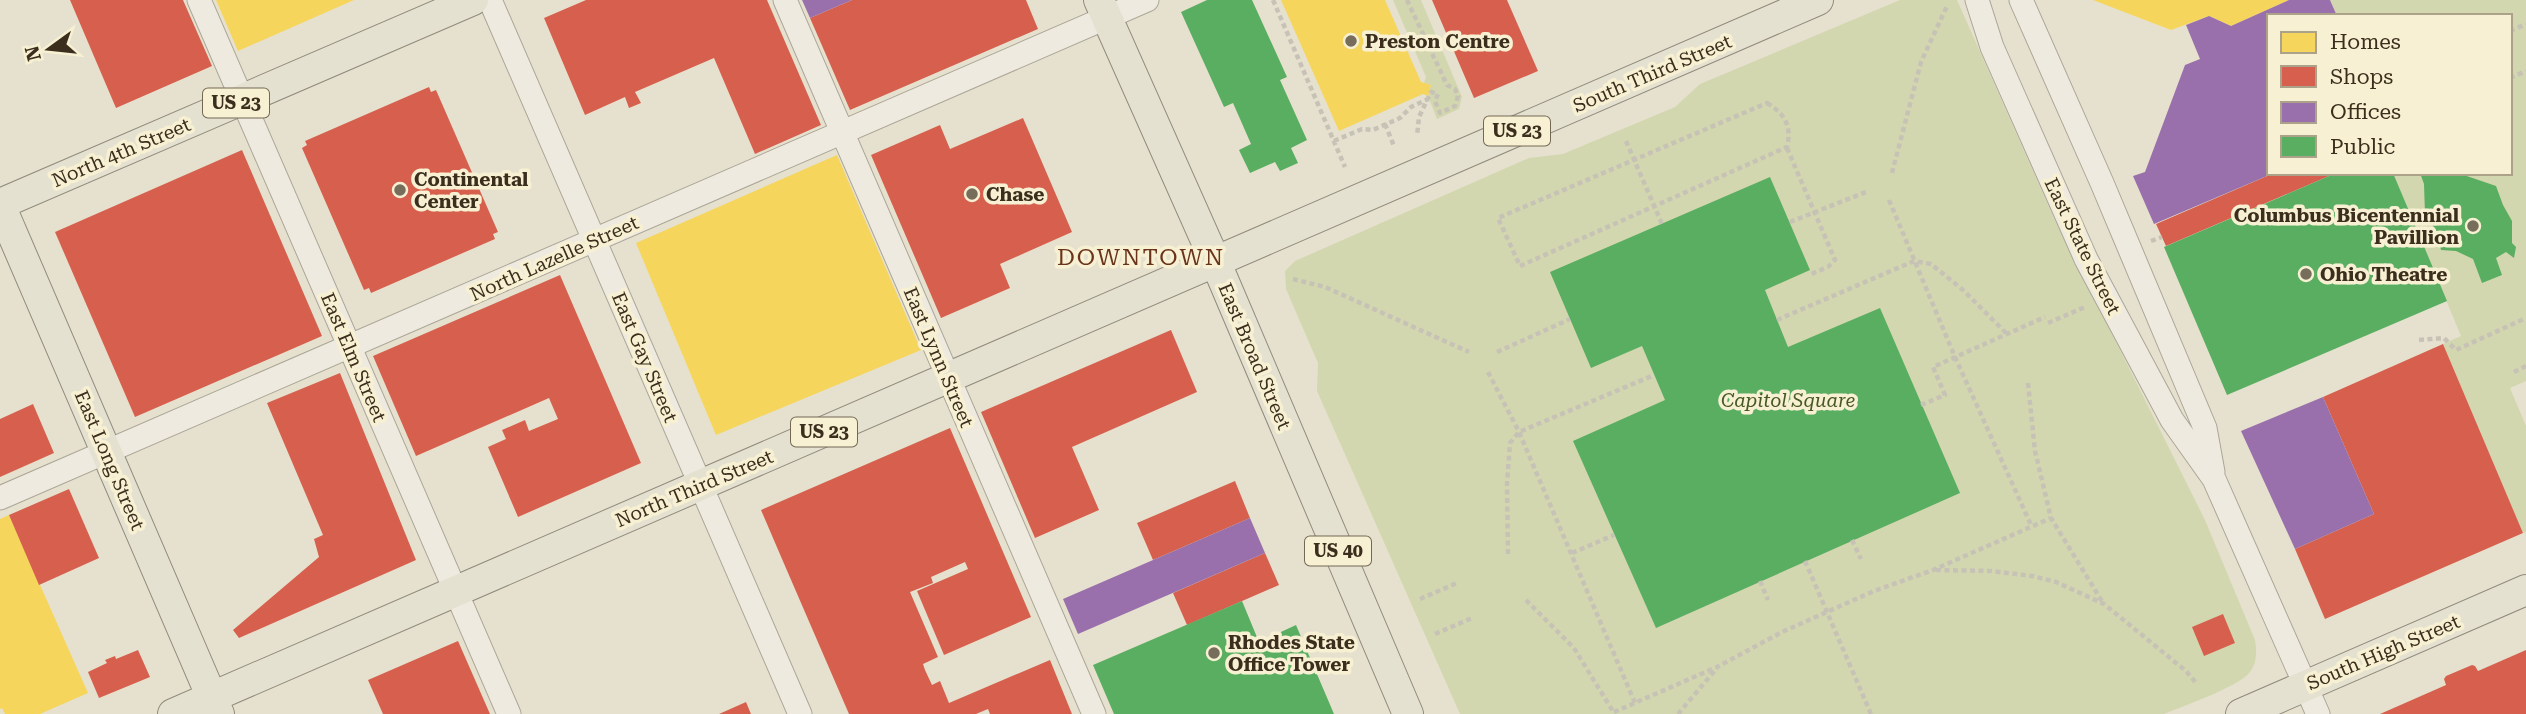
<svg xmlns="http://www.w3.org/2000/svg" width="2526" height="714" viewBox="0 0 2526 714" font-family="'Roboto Serif',serif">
  <rect width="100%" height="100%" fill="#e6e1ce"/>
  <path fill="#d3d7af" d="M1393,0H1421L1462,97L1459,109L1437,119L1428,96L1431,85L1424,83L1426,77Z
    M1900,0H1957L2053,216L2205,520L2255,640C2257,651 2257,664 2249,673C2238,687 2183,706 2164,714H1460L1317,391L1318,363L1286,289L1285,271L1295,261L1529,158L1563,154L1675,107L1700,84Z
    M2330,0H2526V381L2510,388L2526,426V532L2523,533L2443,344L2461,336L2393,173H2510V16H2337Z"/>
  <path fill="#f6d55c" d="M216,0H354L238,51Z
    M1281,0H1385L1421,82L1431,85L1428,96L1423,94L1339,131Z
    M2093,0H2289L2231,26L2209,16L2171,30Z
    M837,155L921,350L716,435L636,243Z
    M9,515L88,693L40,714H5L2,708L0,709V519Z"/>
  <path fill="#d6604d" d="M70,0H183L212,66L116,108Z
    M586,0H767L821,125L755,154L714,58L635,92L641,103L629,108L625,97L585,115L544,18Z
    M852,0H1026L1038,29L850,110L810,18Z
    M1432,0H1507L1538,71L1474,98Z
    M429,87L431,92L436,90L498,232L493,234L495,239L371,293L369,288L364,290L302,148L307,145L305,141Z
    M1023,118L1072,232L1000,264L1010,288L941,318L871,155L940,125L950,149Z
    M242,150L322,336L135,417L55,232Z
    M2274,173H2336L2166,246L2156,224Z
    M560,275L641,463L518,517L488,447L506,439L502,430L525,420L529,431L558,419L549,398L416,456L373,356Z
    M1171,330L1197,392L1072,447L1099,510L1035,538L981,412Z
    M2443,344L2523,533L2325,619L2295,549L2374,514L2323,397Z
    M340,373L416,560L239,638L233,630L319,557L314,539L323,535L267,403Z
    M33,404L54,453L0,477V419Z
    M950,428L1031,617L944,655L917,591L968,569L965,562L931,577L933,583L910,592L938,657L923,664L925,670L932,685L940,681L949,703L1050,660L1072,714H990L988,709L976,714H849L779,552L761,510Z
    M1235,481L1250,518L1153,560L1137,523Z
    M69,489L99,558L39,585L9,515Z
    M1265,553L1279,585L1187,625L1173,593Z
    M2223,614L2235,643L2204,656L2192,627Z
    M458,641L490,714H383L368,680Z
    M138,650L150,677L99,698L88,672L107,663L105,660L115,656L116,659Z
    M2526,650V714H2380L2446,685L2444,679L2446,676L2472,665L2475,666L2478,671Z
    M746,702L751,714H719Z"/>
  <path fill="#9970ab" d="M802,0H852L810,18Z
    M2289,0H2330L2337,16H2269V173H2274L2154,224L2133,176L2145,172L2185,65L2200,59L2186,25L2209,16L2231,26Z
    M2323,397L2374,514L2295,549L2241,431Z
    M1250,518L1265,553L1078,634L1063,599Z"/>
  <path fill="#5aae61" d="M1207,0H1252L1287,77L1280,80L1307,140L1291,148L1298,163L1280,171L1275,162L1250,173L1239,150L1251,144L1233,103L1224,107L1181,12Z
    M2336,173H2393L2447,301L2227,395L2164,247Z
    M2420,173H2458L2496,186L2503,205L2512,221V243L2516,247L2514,258L2506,252L2496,258L2502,275L2482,283L2473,259L2456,251L2441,250L2436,230L2425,214L2424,184Z
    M1770,177L1810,270L1765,290L1788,347L1880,308L1960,493L1656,628L1573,441L1665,400L1642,346L1591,368L1550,272Z
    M1242,601L1259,642L1296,625L1334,714H1114L1093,665Z"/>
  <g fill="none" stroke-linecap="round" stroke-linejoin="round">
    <g stroke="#aba697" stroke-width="25">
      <path id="minor" d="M199,0L509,714
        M490,0L800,714
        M785,0L1094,714
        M1977,0L1992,47L2086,259L2172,420L2214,479L2318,714
        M2021,0L2102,183L2205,428L2213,472
        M0,498L1147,0"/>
    </g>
    <g stroke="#918b7d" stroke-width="32">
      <path id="major" d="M1099,0L1216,263L1408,714
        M0,204L473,0
        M0,205L219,714
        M173,714L1818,0
        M2241,714L2526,590"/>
    </g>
    <path stroke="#c7c2b6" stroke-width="4.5" stroke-dasharray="5 3.5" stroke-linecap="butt" d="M1273,0L1345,167
      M1407,0L1447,85L1455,89L1458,96L1455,106L1440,113L1435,101L1438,94L1431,92L1419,117L1417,136
      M2510,31L2526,24
      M2510,78L2526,71
      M1767,103C1785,114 1792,126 1787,147L1520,266L1498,218Z
      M1385,124L1394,146
      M1334,141L1362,129L1373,130L1400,118L1411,107L1428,99
      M1626,141L1662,224
      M1787,148L1835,260L1828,267L1809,275
      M1892,173L1921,62L1947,6
      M1889,200L1955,357L2031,525
      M1790,222L1866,192
      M2151,241L2162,237
      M1293,279L1325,287L1469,352
      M1777,320L1914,261L1931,264L1963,290L2007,334
      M2048,323L2085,307
      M2419,340L2444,338L2456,350L2526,318
      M1497,352L1570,319
      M1488,372L1519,432L1635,703
      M2514,372L2526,366
      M2028,383L2035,451L2051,518L2103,603
      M1921,405L1945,395L1933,367L2045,317
      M1852,540L1861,559
      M1572,553L1614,535
      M1508,554L1507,484L1510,443L1519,432L1654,375
      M1805,561L1871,714
      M1936,570L1991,571L2032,576L2056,582L2104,604L2186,671L2197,684
      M1760,581L1768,600
      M1420,599L1457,583
      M1526,600L1574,648L1614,713
      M1435,634L1472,618
      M1614,712L1717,667L1782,632L1874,591L1933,570L2051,518
      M1678,714L1717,668"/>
    <use href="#minor" stroke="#eeeadf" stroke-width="23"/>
    <use href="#major" stroke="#e5e1d1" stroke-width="30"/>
  </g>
  <g fill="#776d5b" stroke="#f7f0d3" stroke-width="2.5">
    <circle cx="1351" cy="41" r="7"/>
    <circle cx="400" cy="190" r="7"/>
    <circle cx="972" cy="194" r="7"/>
    <circle cx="2473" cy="226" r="7"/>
    <circle cx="2306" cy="274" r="7"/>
    <circle cx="1214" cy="653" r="7"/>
  </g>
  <g text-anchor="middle" stroke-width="7" stroke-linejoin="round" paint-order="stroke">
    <g fill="#f7f0d3" stroke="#736854" stroke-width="2">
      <rect x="203" y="88.5" width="66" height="29" rx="5"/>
      <rect x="1484" y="116.5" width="66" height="29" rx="5"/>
      <rect x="791" y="417.5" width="66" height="29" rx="5"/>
      <rect x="1305" y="536.5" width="66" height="29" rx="5"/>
    </g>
    <g font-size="18" font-weight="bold" fill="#3b2e1d">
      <text x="236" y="109">US 23</text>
      <text x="1517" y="137">US 23</text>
      <text x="824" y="438">US 23</text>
      <text x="1338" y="557">US 40</text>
    </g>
    <g font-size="19" font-weight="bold" fill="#3b2e1d" stroke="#f7f0d3" text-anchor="start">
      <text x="1365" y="48">Preston Centre</text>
      <text x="414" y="186">Continental<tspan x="414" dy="22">Center</tspan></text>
      <text x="986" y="201">Chase</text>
      <text x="2459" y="222" text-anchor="end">Columbus Bicentennial<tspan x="2459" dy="22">Pavillion</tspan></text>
      <text x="2320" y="281">Ohio Theatre</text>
      <text x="1228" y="649">Rhodes State<tspan x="1228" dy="22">Office Tower</tspan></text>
    </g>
    <g font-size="19" fill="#3b2e1d" stroke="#f7f0d3">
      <text transform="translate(1652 73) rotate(-23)" y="7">South Third Street</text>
      <text transform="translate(121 152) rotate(-23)" y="7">North 4th Street</text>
      <text transform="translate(2083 246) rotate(64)" y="7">East State Street</text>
      <text transform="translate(554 258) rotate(-24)" y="7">North Lazelle Street</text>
      <text transform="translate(1255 356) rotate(67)" y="7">East Broad Street</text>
      <text transform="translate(354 357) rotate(67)" y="7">East Elm Street</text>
      <text transform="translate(645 357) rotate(67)" y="7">East Gay Street</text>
      <text transform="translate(939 357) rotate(67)" y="7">East Lynn Street</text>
      <text transform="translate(110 460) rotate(67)" y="7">East Long Street</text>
      <text transform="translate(694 488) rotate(-23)" y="7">North Third Street</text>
      <text transform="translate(2383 652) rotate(-23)" y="7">South High Street</text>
    </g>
    <g font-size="19" font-style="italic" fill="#465823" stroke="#f7f0d3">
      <text x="1788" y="407">Capitol Square</text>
    </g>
    <g font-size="23" letter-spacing="2" fill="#6a331b" stroke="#f7f0d3">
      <text x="1141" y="265">DOWNTOWN</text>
    </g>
  </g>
  <rect x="2267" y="14" width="245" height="161" fill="#f7f0d3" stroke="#aca28a" stroke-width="2"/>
  <rect x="2281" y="32" width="35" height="21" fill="#f6d55c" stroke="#aca28a" stroke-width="2"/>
  <text x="2330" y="49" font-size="21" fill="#3b2e1d">Homes</text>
  <rect x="2281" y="66" width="35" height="21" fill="#d6604d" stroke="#aca28a" stroke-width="2"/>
  <text x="2330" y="84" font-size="21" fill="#3b2e1d">Shops</text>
  <rect x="2281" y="102" width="35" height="21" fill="#9970ab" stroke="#aca28a" stroke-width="2"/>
  <text x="2330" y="119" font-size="21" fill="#3b2e1d">Offices</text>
  <rect x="2281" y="136" width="35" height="21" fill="#5aae61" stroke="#aca28a" stroke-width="2"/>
  <text x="2330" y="154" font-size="21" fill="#3b2e1d">Public</text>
  <g transform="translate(49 49) rotate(255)" stroke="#f7f0d3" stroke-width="5" paint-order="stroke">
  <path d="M0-5L12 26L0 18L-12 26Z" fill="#3b2e1d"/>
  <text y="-10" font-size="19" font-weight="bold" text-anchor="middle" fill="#3b2e1d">N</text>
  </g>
</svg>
